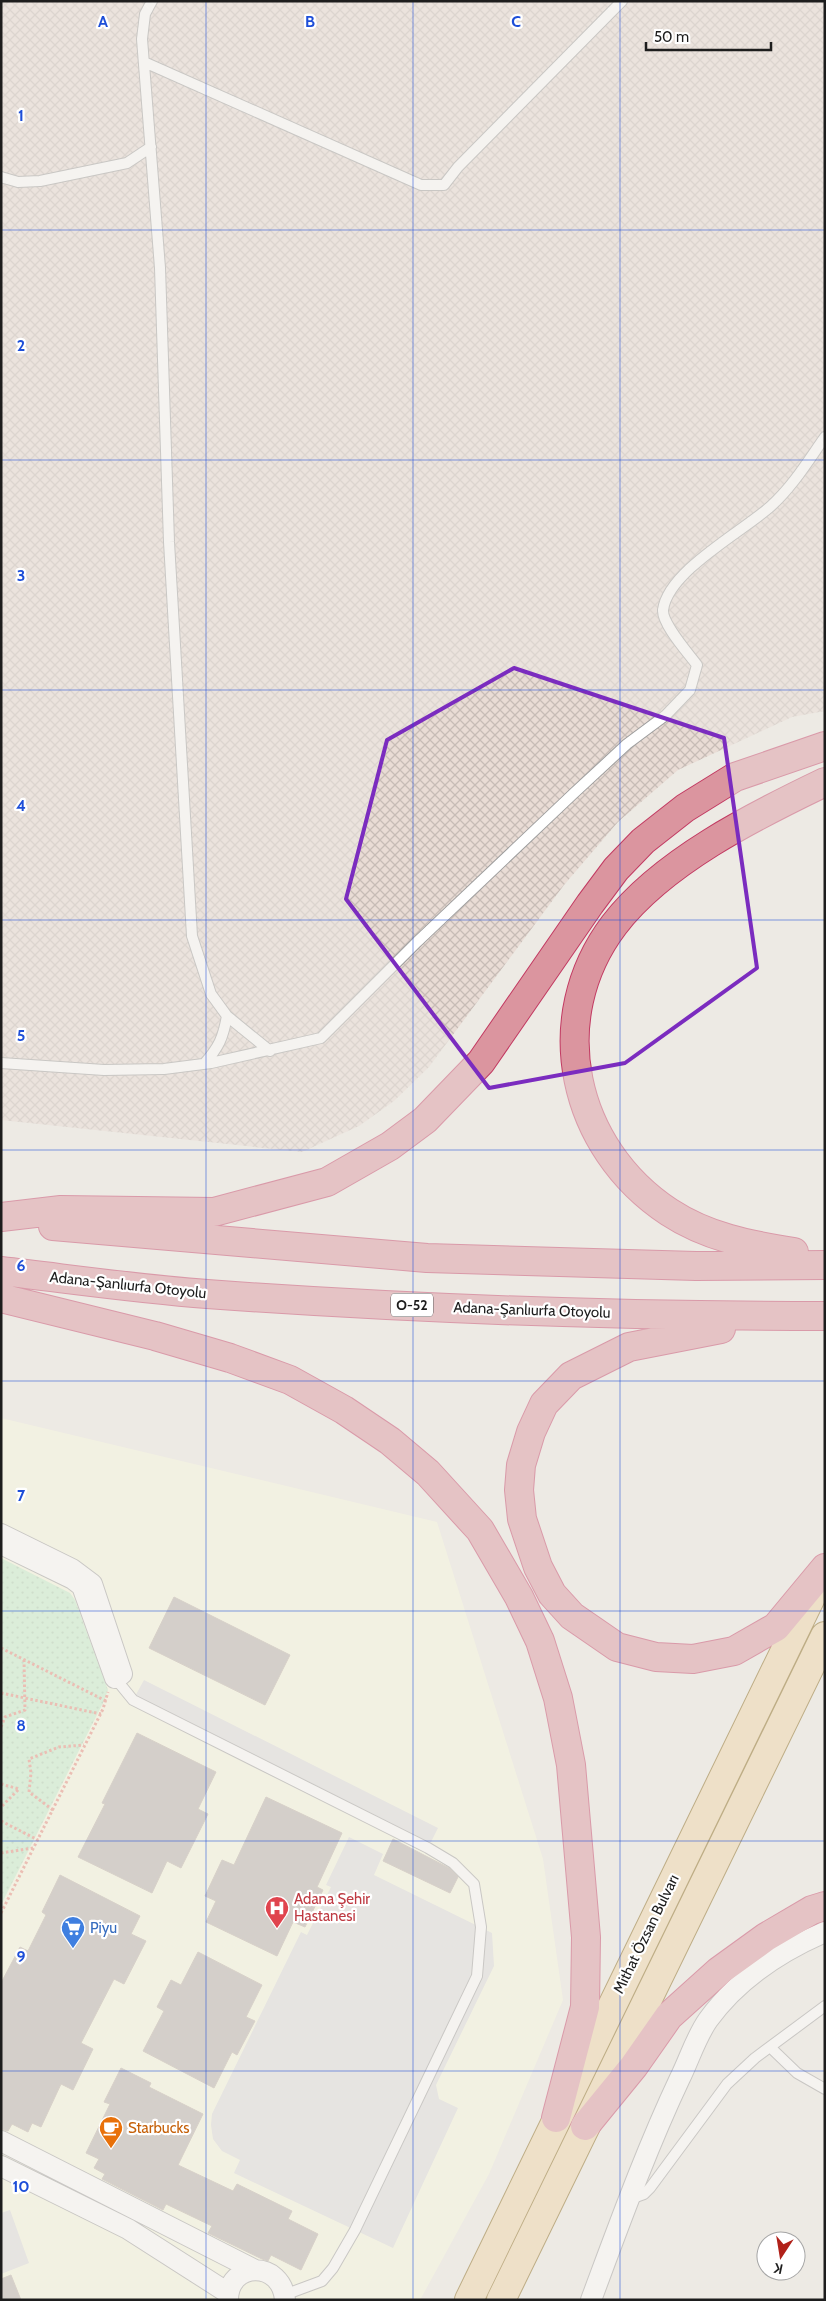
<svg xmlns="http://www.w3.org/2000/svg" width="826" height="2301" viewBox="0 0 826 2301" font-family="Cabin,sans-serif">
  <defs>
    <pattern id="military-cross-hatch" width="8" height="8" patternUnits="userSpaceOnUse" patternTransform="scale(1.25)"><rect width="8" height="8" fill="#e9dcd5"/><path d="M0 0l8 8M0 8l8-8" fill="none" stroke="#c7bcb6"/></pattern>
    <pattern id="park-dots" width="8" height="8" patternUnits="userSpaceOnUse" patternTransform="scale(1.25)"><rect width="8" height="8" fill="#c6f2cc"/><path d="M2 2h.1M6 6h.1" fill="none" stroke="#aacfaf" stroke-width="1.8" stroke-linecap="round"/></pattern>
  </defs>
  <rect width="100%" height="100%" fill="#edeae4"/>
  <path fill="#f9fbe0" d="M1,1418L437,1522L543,1859L563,2000L489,2174L420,2300H1Z"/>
  <path fill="url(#military-cross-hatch)" d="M1,1H825V711L792,717L678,770L618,822L564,885L429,1067L394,1101L359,1126L302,1152L1,1120Z"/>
  <path fill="url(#park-dots)" d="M1,1558L70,1593L75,1600L108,1690L103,1703L1,1905Z"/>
  <path fill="#ddd" d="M144,1680L438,1828L428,1848L133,1700Z
    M349,1837L383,1854L374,1875L492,1933L494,1966L436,2085L439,2099L458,2108L393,2248L234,2173L240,2160L222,2151L213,2139L211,2125L212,2114L301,1932L307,1935L331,1887L326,1885Z
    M10,2210L29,2263L1,2274V2213Z"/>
  <path fill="#b6b0aa" stroke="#bdb2a8" d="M174,1597L290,1655L265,1705L149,1648Z
    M137,1733L216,1772L198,1809L208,1814L181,1868L167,1861L152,1893L78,1857L105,1804L102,1803Z
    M266,1797L342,1833L317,1887L323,1890L305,1927L293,1922L277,1956L206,1922L216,1901L205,1896L222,1860L234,1865Z
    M393,1839L449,1868L458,1877L450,1893L383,1861Z
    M60,1875L140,1916L131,1934L146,1941L124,1984L114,1979L81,2043L93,2049L73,2090L61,2084L41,2127L32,2123L28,2132L12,2124L8,2131L1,2129V1983L20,1947L28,1951L46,1915L42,1912Z
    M198,1952L262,1985L246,2017L255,2021L237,2055L232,2052L214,2088L143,2051L164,2011L157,2007L171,1980L181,1985Z
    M121,2068L151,2083L149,2087L203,2114L178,2165L233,2191L237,2184L292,2211L288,2219L318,2234L301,2270L271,2255L268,2261L262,2259L208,2233L212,2226L166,2204L163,2210L102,2179L105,2174L94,2168L99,2159L86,2153L110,2104L104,2102Z
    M11,2275L21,2300H1V2279Z"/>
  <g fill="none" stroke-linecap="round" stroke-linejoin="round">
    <g stroke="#9e9e9e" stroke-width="12">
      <path id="service" d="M152,1L145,14L142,39L160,268L169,542L192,936L211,994L227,1016L270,1051
        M144,62L421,185H444L458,167L622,1
        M1,177L18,182L40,181L127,163L151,147
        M1,1063L104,1070L164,1069L211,1063L321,1038L417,942L573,794L627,744L666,715L690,690L697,665C688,653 662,624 663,610C668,571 742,532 771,506C793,486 808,461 825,437
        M204,1064C219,1047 223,1038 227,1016
        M115,1678L133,1700L428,1848L453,1863L474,1884L481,1927L477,1976L355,2230L333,2268L322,2281L284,2295
        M770,2047L797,2073L825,2089
        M630,2199L644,2194L650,2188L727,2084L755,2058L825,2006"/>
    </g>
    <g stroke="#9e9e9e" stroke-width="22">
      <path id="minor" d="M1,1534L72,1569L92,1584L122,1674L115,1678L82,1586L73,1579L1,1544
        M1,2141L255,2270
        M1,2166L128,2229L228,2293
        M228,2300C228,2261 282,2260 285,2300
        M591,2300C619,2225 646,2150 680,2078C689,2060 696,2037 708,2020C737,1980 781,1951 825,1932"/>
    </g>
    <g stroke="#846413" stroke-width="30">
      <path id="primary" d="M469,2300L815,1589
        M501,2300L825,1636"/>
    </g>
    <g stroke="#c23a62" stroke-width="30">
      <path id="motorway" d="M1,1217L61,1210L214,1212L327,1182L390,1146L425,1120L481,1062L590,904L616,869L643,841L685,808L735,777L825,746
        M53,1226L427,1258L696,1266L825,1265
        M794,1252C749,1245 707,1237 669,1212C572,1148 543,1019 614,925C662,862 754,816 825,782
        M1,1271C70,1279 139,1289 207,1294C413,1309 619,1316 825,1316
        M1,1298L155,1336L230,1358L290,1380L344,1410L390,1441L428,1473L480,1530L519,1597L540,1641L558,1698L571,1765L586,1937L585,2007L556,2118
        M721,1329L629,1347L571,1376L544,1404L531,1432L521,1465L519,1490L522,1519L538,1567L552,1594L572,1616L617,1647L656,1657L693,1659L734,1651L776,1627L825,1568
        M585,2126L634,2066L669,2016L719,1971L766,1937L812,1910L825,1906"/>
    </g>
    <path stroke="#e88b7a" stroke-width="3" stroke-dasharray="2.5 2.5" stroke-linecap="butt" d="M1,1648L106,1701
      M1,1693L101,1714
      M1,1727L5,1717L25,1710L24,1660
      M1,1784L19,1789L1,1807
      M53,1810L29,1792L31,1773L29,1759L59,1747L84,1745
      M1,1821L38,1840
      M1,1853L33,1848
      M1,1913L103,1709L108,1692"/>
    <use href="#service" stroke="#fff" stroke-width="10"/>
    <use href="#minor" stroke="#fff" stroke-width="20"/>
    <use href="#primary" stroke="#f0d4a6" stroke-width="28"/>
    <use href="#motorway" stroke="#db959f" stroke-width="28"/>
  </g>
  <path d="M0 0H826V2301H0ZM514,668L724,738L757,968L625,1063L489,1088L346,899L387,740Z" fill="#edeae4" fill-opacity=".55" fill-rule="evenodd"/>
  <path fill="none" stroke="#7b2cbf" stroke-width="4" stroke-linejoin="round" d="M514,668L724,738L757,968L625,1063L489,1088L346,899L387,740Z"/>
  <path fill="none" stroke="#1d4ed8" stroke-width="1" stroke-opacity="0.55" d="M206,1V2300M413,1V2300M620,1V2300M1,230H825M1,460H825M1,690H825M1,920H825M1,1150H825M1,1381H825M1,1611H825M1,1841H825M1,2071H825"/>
  <defs>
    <g id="hospital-pin" transform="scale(1.25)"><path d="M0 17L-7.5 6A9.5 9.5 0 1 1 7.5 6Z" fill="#e0444e" stroke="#fff"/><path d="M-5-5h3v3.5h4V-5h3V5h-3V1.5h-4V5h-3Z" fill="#fff"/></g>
    <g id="supermarket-pin" transform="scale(1.25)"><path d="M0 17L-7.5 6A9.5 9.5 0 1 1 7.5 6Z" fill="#3f7fe0" stroke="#fff"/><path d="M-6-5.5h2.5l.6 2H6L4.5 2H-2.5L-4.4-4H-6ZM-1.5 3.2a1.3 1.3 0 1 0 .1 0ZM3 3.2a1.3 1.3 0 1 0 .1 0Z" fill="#fff"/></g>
    <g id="cafe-pin" transform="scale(1.25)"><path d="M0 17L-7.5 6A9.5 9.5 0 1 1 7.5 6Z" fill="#e8710a" stroke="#fff"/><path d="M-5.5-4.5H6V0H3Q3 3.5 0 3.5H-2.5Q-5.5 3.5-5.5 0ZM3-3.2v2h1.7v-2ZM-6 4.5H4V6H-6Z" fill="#fff"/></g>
  </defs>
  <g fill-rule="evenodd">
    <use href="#hospital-pin" x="277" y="1908"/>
    <use href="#supermarket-pin" x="73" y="1928"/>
    <use href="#cafe-pin" x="111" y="2128"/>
  </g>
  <g text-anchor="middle" stroke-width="4.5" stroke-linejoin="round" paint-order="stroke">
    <rect fill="#fff" stroke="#616161" stroke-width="1" x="391" y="1293.5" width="42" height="23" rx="4"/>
    <g font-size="14" font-weight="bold" fill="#1d1d1d">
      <text x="412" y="1310">O-52</text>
    </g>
    <g font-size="15" fill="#1d1d1d" stroke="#fff">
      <text transform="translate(128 1285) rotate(6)" y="5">Adana-Şanlıurfa Otoyolu</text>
      <text transform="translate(532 1310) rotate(2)" y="5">Adana-Şanlıurfa Otoyolu</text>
      <text transform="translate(646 1934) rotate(-64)" y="5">Mithat Özsan Bulvarı</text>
    </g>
    <g font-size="15" fill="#be3a42" stroke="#fff" text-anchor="start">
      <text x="294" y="1904">Adana Şehir<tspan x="294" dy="17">Hastanesi</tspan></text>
    </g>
    <g font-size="15" fill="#366cbe" stroke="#fff" text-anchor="start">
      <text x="90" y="1933">Piyu</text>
    </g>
    <g font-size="15" fill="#c56008" stroke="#fff" text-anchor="start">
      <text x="128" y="2133">Starbucks</text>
    </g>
  </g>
  <g font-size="16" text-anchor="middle" font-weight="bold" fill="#1d4ed8" stroke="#fff" stroke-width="4.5" stroke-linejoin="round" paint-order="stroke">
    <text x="103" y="27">A</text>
    <text x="310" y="27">B</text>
    <text x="516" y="27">C</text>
    <text x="21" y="121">1</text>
    <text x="21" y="351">2</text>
    <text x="21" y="581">3</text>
    <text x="21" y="811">4</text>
    <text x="21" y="1041">5</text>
    <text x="21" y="1271">6</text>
    <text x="21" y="1501">7</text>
    <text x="21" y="1731">8</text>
    <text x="21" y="1962">9</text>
    <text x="21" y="2192">10</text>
  </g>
  <rect width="826" height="2301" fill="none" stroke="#1d1d1d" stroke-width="5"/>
  <g transform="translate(781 2256) rotate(192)"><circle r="24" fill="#ffffff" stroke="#a5a5a5"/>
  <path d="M0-4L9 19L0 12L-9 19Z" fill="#b12119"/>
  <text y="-8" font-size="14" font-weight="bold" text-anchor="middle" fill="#1d1d1d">K</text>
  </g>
  <path d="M646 42v8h125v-8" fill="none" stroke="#1d1d1d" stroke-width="2.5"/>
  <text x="654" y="42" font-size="15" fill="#1d1d1d" stroke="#ffffff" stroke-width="4" paint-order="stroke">50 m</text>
</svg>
